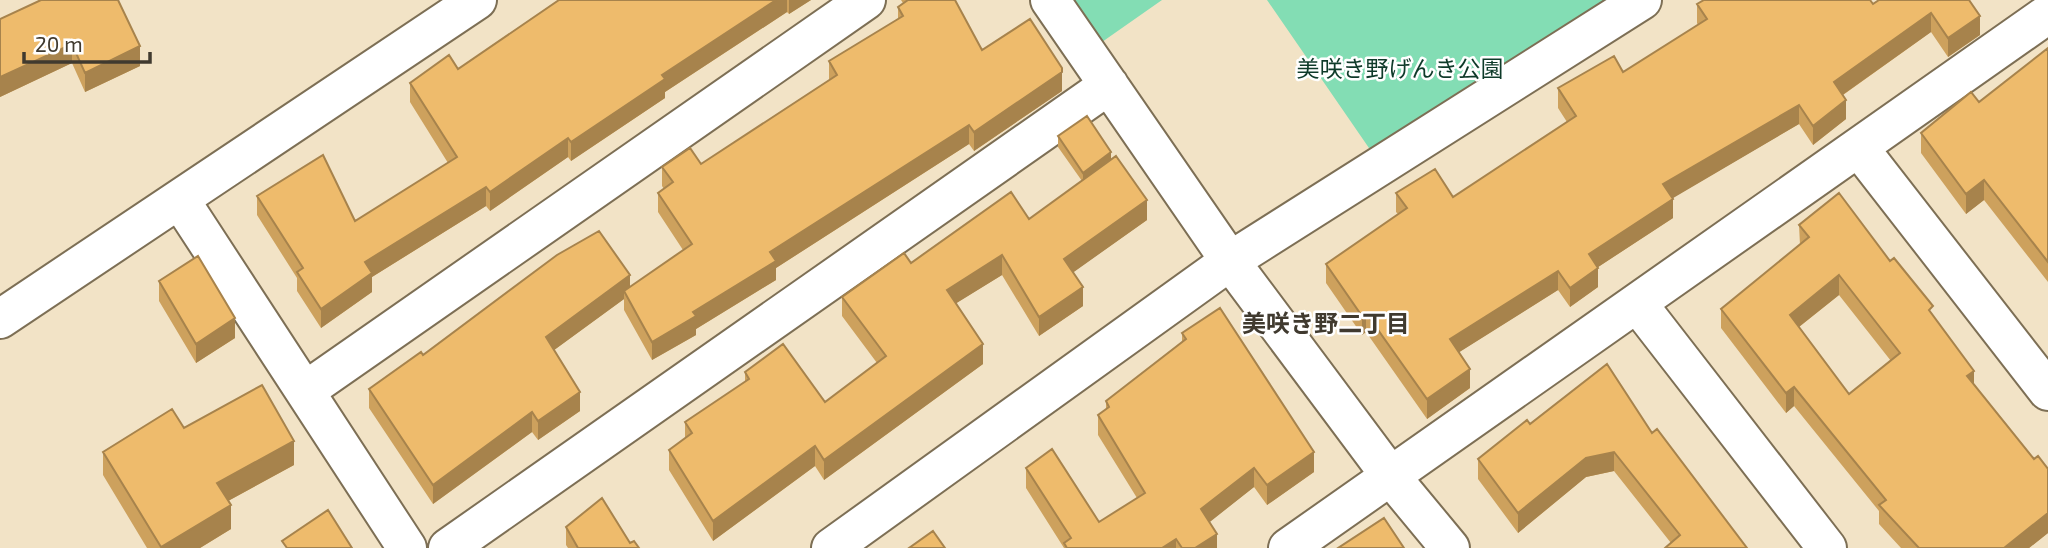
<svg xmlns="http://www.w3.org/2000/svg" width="2048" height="548" viewBox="0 0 2048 548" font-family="'Exo 2','Noto Sans JP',sans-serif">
  <rect width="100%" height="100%" fill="#f2e3c6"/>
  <path fill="#83ddb4" d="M1050,0H1162L1092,49Z
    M1267,0H1642L1380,164Z"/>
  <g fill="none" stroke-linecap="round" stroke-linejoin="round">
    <g stroke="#7d6f55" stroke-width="42">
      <path id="minor" d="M1050,0L1230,261L1392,478L1450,548
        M1859,148L2048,391
        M180,200L407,548
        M1637,303L1827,548
        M0,319L477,0
        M305,391L866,0
        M448,548L1109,85
        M831,548L1230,261L1642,0
        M1288,548L2048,14"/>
    </g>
    <use href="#minor" stroke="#fff" stroke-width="38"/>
  </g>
  <path fill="#cda15d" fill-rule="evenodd" d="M559,0H811L789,14L787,12L665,92V98L571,161L568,157L490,211L486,206L372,277V292L321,328L297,291V278L257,215V196L355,221L448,163L410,102V83L458,69Z
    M901,0H955L982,50L1062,91L974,151L969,144L776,268V280L696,329V335L652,360L624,310V299L554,350L580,411L538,440L532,432L433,504L369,408V389L423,355L630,287L683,250L658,212V193L664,189L662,186V167L701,164L829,80V61L898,20V7L903,3Z
    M1969,0L1980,35L1948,57L1931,32L1843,95L1846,119L1813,145L1799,124L1672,198L1673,218L1598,267V287L1570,307L1558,290L1459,352L1470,388L1427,419L1366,332L1362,335L1326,283V264L1398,214L1396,212V193L1453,197L1567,122L1558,108V88L1623,72L1698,25L1697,23V4H1873Z
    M0,19L140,66L85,92L72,63L0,97Z
    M2048,48V282L1984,200L1966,214L1921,153V133L1979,102Z
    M1058,136L1111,160L1147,220L1073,272L1083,306L1039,336L1002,275L956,303L983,364L824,480L815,466L713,541L669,470V450L685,438V422L745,382V372L825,402L877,363L842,316V297L911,263L1029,219L1082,181L1058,147Z
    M1799,225L1890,261L1933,315L1974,384L2034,459L2048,469V533L2029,548H1901L1879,524V511L1794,406L1786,413L1721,328V309L1800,245ZM1839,295L1891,361L1849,394L1799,327Z
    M159,281L235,338L196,363L159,301Z
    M1182,333L1314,472L1267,505L1254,487L1209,522L1217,548H1064L1026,488V468L1099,522L1137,498L1098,435V415L1106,410V401L1182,343Z
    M1530,424L1652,433L1747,548L1671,543L1614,471L1586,477L1518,533L1478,479V459Z
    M103,452L294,465L228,501L231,529L200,548H147L103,475Z
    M566,527L630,543L639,548H568L566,545Z"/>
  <path fill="#a7834c" d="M776,0H787V12L665,92V98L571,161V142L662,75Z
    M789,0H811L789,14Z
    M1931,13V32L1834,101V82Z
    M1980,16V35L1948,57V38Z
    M72,44V63L0,97V77Z
    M140,46V66L85,92V73Z
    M1062,72V91L974,151V132Z
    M1846,100V119L1813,145V126Z
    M1799,105V124L1663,204V184Z
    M969,125V144L776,268V280L696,329V335L652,360V342L693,312L770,252Z
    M568,138V157L490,211V192Z
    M1111,152V163L1083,184V173Z
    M1984,180V200L1966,214V194Z
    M486,187V206L372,277V292L321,328V309L365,262Z
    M1673,199V218L1589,273V254Z
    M1147,200V220L1064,279V259Z
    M1002,255V275L947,309V290Z
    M1598,268V287L1570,307V288Z
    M1558,271V290L1450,358V339Z
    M630,275V295L624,291V299L546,356V337Z
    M1839,275V295L1790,334V315Z
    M1083,287V306L1039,336V317Z
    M1366,313V332L1362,335V316Z
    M235,318V338L196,363V344Z
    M983,344V364L824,480V460Z
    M1470,369V388L1427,419V399Z
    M1974,371V390L1967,376Z
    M1794,387V406L1786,413V393Z
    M580,392V411L538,440V421Z
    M532,412V432L433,504V485Z
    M294,441V465L217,507V483Z
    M815,446V466L713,541V521Z
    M1314,452V472L1267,505V485Z
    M1614,452V471L1586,477L1518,533V513L1586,458Z
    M1254,468V487L1201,529V509Z
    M231,505V529L200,548H161V547Z
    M2048,513V533L2029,548H2004Z
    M1217,534V548H1195Z
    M1176,539V548H1162Z"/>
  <path fill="#eebb6c" stroke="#a7834c" stroke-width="2" fill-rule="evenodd" d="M41,0H118L140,46L85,73L72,44L0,77V19Z
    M559,0H776L662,75L665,79L571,142L568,138L490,192L486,187L365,262L372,273L321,309L297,272L303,268L257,196L323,155L355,221L457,157L410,83L449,55L458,69Z
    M908,0H955L982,50L1030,19L1062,68V72L974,132L969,125L770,252L776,261L693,312L696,316L652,342L624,291L692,244L658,193L673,182L662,167L690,148L701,164L837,75L829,61L903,16L898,7Z
    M1704,0H1870L1873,4L1879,0H1969L1980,16L1948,38L1931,13L1834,82L1846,100L1813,126L1799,105L1663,184L1673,199L1589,254L1598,268L1570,288L1558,271L1450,339L1470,369L1427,399L1366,313L1362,316L1326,264L1407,208L1396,193L1435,169L1453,197L1576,116L1558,88L1614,56L1623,72L1707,19L1697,4Z
    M2048,48V262L1984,180L1966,194L1921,133L1971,92L1979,102Z
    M1087,116L1111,152L1083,173L1058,136Z
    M1116,156L1147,200L1064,259L1083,287L1039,317L1002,255L947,290L983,344L824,460L815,446L713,521L669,450L692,433L685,422L749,379L745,372L783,344L825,402L886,356L842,297L904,253L911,263L1011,192L1029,219Z
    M1839,193L1890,261L1894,258L1933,306L1929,310L1974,371L1967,376L2034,459L2038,456L2048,469V513L2004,548H1919L1879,505L1886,500L1794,387L1786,393L1721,309L1809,237L1799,225ZM1839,275L1900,353L1849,394L1790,315Z
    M599,231L630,275L546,337L580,392L538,421L532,412L433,485L369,389L421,352L423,355L557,255Z
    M198,256L235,318L196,344L159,281Z
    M1220,308L1314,452L1267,485L1254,468L1201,509L1217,534L1195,548H1182L1176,539L1162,548H1067L1064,543L1071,538L1026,468L1052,449L1099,522L1145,493L1098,415L1109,407L1106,401L1186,339L1182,333Z
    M1607,364L1652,433L1657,429L1747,548H1665L1680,535L1614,452L1586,458L1518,513L1478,459L1527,420L1530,424Z
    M262,385L294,441L217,483L231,505L161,547L103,452L172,409L184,428Z
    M602,498L630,543L634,541L639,548H578L566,527Z
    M328,510L352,548H287L282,541Z
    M1384,518L1404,548H1338Z
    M933,531L945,548H909Z"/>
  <g text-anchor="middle" stroke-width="5" stroke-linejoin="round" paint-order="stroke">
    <g font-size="23" fill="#0e3a29" stroke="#fff">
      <text x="1400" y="77">美咲き野げんき公園</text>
    </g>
    <g font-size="24" font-weight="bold" fill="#403a2f" stroke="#fff">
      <text x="1326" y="332">美咲き野二丁目</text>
    </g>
  </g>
  <path d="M24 52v10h126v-10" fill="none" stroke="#403a2f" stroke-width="3.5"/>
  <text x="35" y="52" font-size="21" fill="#403a2f" stroke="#ffffff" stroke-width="5" paint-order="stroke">20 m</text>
</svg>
